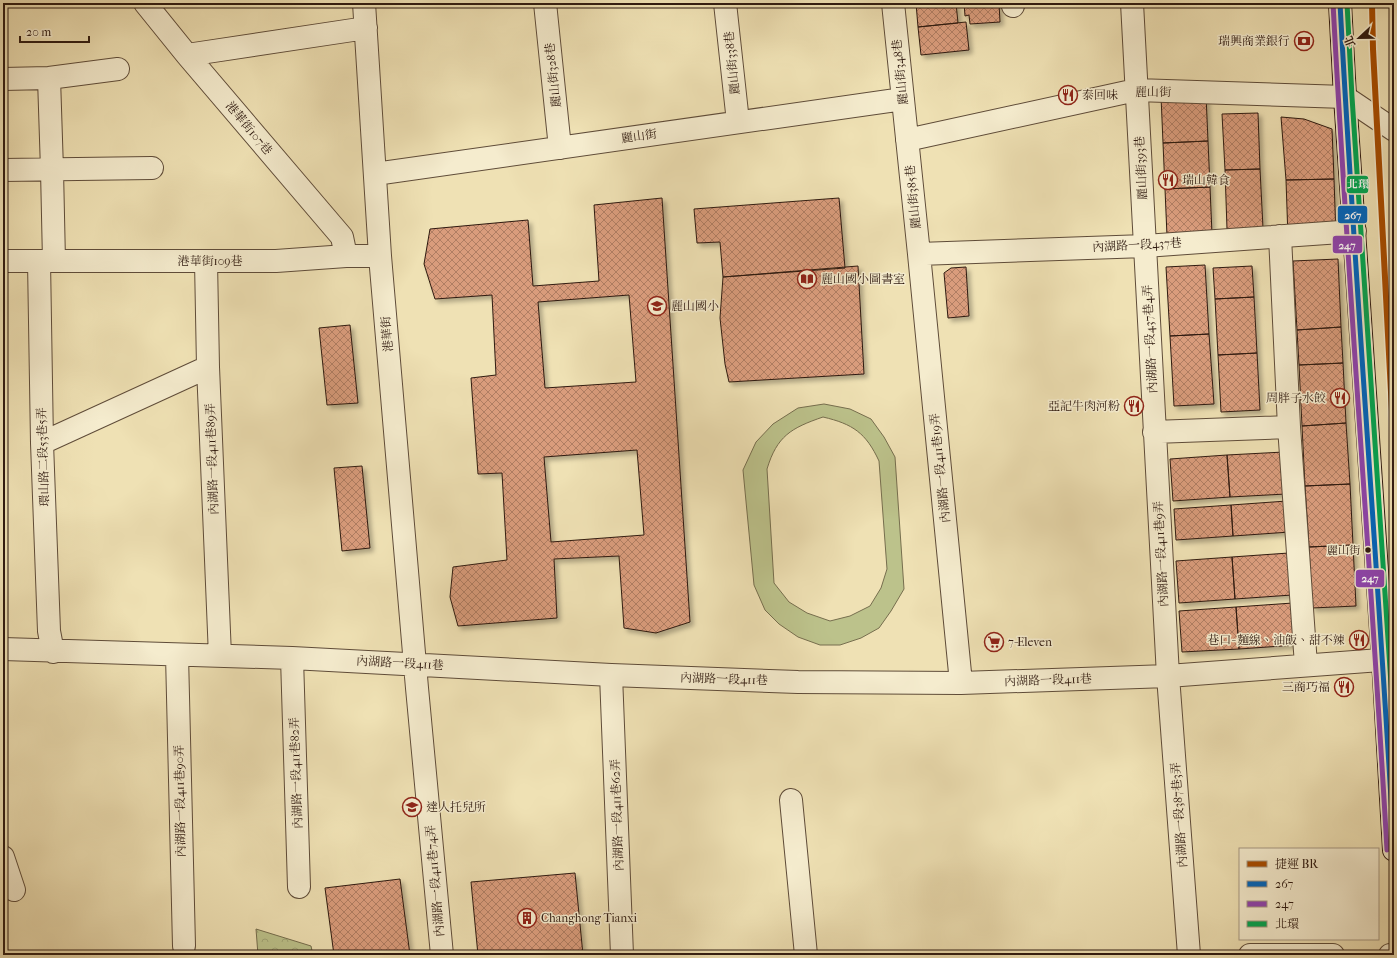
<svg xmlns="http://www.w3.org/2000/svg" width="1397" height="958" viewBox="0 0 1397 958" font-family="'IM FELL French Canon','Noto Serif TC',serif">
  <defs>
    <pattern id="forest-crowns" width="20" height="18" patternUnits="userSpaceOnUse"><rect width="20" height="18" fill="#bcc28b"/><path d="M2 6a3 3 0 1 1 6 0M12 15a3 3 0 1 1 6 0" fill="none" stroke="#a2a677"/></pattern>
    <pattern id="building-cross-hatch" width="8" height="8" patternUnits="userSpaceOnUse"><rect width="8" height="8" fill="#d99c7b"/><path d="M0 0l8 8M0 8l8-8" fill="none" stroke="#b07e63"/></pattern>
    <filter id="shadow"><feDropShadow dx="3.5" dy="3.5" stdDeviation="2" flood-color="#0004"/></filter>
  </defs>
  <rect width="100%" height="100%" fill="#efe1b4"/>
  <filter id="stains"><feTurbulence type="fractalNoise" baseFrequency=".005" numOctaves="4"/><feColorMatrix values="0 0 0 0 .2 0 0 0 0 .09 0 0 0 0 .02 0 0 0 .5 -.17"/></filter>
  <radialGradient id="worn" r=".72"><stop offset=".6" stop-color="#630" stop-opacity="0"/><stop offset="1" stop-color="#630" stop-opacity=".3"/></radialGradient>
  <path fill="#bcc28b" stroke="#766e4e" fill-rule="evenodd" d="M824,404L850,409L871,419L884,437L895,457L904,589L891,611L879,628L861,638L840,645H820L798,637L779,624L765,610L754,585L743,470L756,442L773,424L798,408ZM823,417C853,424 866,433 879,461L887,569L881,588L870,606L850,616L830,621L807,613L789,602L774,583L767,469C777,436 791,428 823,417Z"/>
  <path fill="url(#forest-crowns)" stroke="#766e4e" d="M256,929L311,946L313,955H258Z"/>
  <path fill="url(#building-cross-hatch)" stroke="#2f1a10" fill-rule="evenodd" filter="url(#shadow)" d="M916,3H956L958,23L918,27Z
    M964,3H999L1000,22L970,24L969,15L965,16Z
    M966,22L969,50L921,55L918,27Z
    M1206,95L1208,141L1163,143L1161,96Z
    M1258,113L1260,169L1225,170L1222,114Z
    M1281,117L1304,119L1332,129L1334,179L1286,180Z
    M1208,141L1210,187L1165,189L1163,143Z
    M1260,169L1263,228L1227,229L1225,170Z
    M1334,179L1336,237L1288,238L1286,180Z
    M1210,187L1212,234L1167,236L1165,189Z
    M662,198L690,622L656,633L624,628L619,556L554,559L557,618L458,626L450,597L453,567L507,560L502,473L478,474L471,378L496,375L492,295L435,299L424,264L430,229L528,220L533,286L599,281L594,205ZM629,295L636,382L545,388L538,302ZM637,450L644,535L551,542L544,457Z
    M839,198L845,268L723,277L720,242L697,243L694,209Z
    M1338,259L1341,327L1297,330L1293,261Z
    M1205,265L1209,334L1170,336L1166,267Z
    M858,266L864,374L729,382L725,364L720,318L723,277Z
    M1252,266L1254,297L1215,299L1213,268Z
    M966,267L969,316L948,318L944,273L951,268Z
    M1254,297L1257,353L1218,355L1215,299Z
    M350,325L358,403L327,405L319,328Z
    M1341,327L1343,363L1299,365L1297,330Z
    M1209,334L1214,404L1174,406L1170,336Z
    M1257,353L1260,410L1221,412L1218,355Z
    M1343,363L1346,423L1302,426L1299,365Z
    M1346,423L1350,484L1305,486L1302,426Z
    M1284,452L1286,494L1230,497L1227,455Z
    M1227,455L1230,497L1173,501L1170,459Z
    M362,466L370,548L342,551L334,468Z
    M1350,484L1353,545L1309,547L1305,486Z
    M1287,501L1290,532L1233,536L1231,505Z
    M1231,505L1233,536L1176,540L1174,509Z
    M1353,545L1356,606L1312,608L1309,547Z
    M1289,553L1292,595L1235,599L1232,557Z
    M1232,557L1235,599L1179,603L1176,561Z
    M1293,603L1296,645L1239,649L1236,607Z
    M1236,607L1239,649L1182,652L1179,611Z
    M575,873L583,955H478L471,882Z
    M400,879L410,955H334L325,888Z"/>
  <g fill="none" stroke-linecap="round" stroke-linejoin="round">
    <g stroke="#5f4c39" stroke-width="24">
      <path id="street" d="M145,3L187,55L342,237L346,256
        M364,3L380,256L417,688L442,955
        M545,3L560,148
        M725,3L738,122
        M893,3L919,254L961,683
        M1012,3L1013,6
        M1132,3L1168,676L1189,955
        M187,55L366,28
        M49,78L52,170L54,261
        M3,79L49,78L118,69
        M907,140L1136,90L1345,97L1394,130
        M3,170L152,168
        M375,174L903,99
        M1280,236L1289,427L1306,665
        M919,254L1145,246L1355,231
        M3,261H276L346,256H380
        M39,261L42,443L49,631L53,652
        M206,261L208,367L220,656
        M1154,432L1289,427
        M42,443L208,367
        M3,649L292,658L611,675L798,682L961,683L1168,676L1394,659
        M177,655L184,946
        M292,658L299,887
        M611,675L622,955
        M791,800L806,955
        M3,857L14,890
        M1250,955H1333
        M1390,955H1394"/>
    </g>
    <g stroke="#2f1a10" stroke-width="24">
      <path id="secondary" d="M1340,3L1345,97L1383,660L1394,850"/>
    </g>
    <use href="#street" stroke="#f5ecce" stroke-width="22"/>
    <use href="#secondary" stroke="#f5ecce" stroke-width="22"/>
    <g stroke="#f5ecce" stroke-width="8">
      <path id="bus-1" d="M1340,3C1355,285 1378,568 1394,850"/>
    </g>
    <g stroke="#f5ecce" stroke-width="8">
      <path id="bus-2" d="M1333,3C1348,286 1371,568 1387,850"/>
    </g>
    <g stroke="#f5ecce" stroke-width="8">
      <path id="bus-3" d="M1347,3L1352,97L1394,729"/>
    </g>
    <use href="#bus-1" stroke="#0065bd" stroke-width="5"/>
    <use href="#bus-2" stroke="#8e44ad" stroke-width="5"/>
    <use href="#bus-3" stroke="#00a651" stroke-width="5"/>
    <g stroke="#f5ecce" stroke-width="9">
      <path id="metro-1" d="M1372,3L1373,49L1394,449"/>
    </g>
    <use href="#metro-1" stroke="#a74c00" stroke-width="6"/>
  </g>
  <defs>
    <g id="bank-ring" transform="scale(1)"><circle r="9.5" fill="#f5ecce" stroke="#8f2418" stroke-width="1.5"/><path d="M-6-4H6V4H-6ZM0-2.3a2.3 2.3 0 1 0 0 4.6a2.3 2.3 0 1 0 0-4.6Z" fill="#8f2418"/></g>
    <g id="restaurant-ring" transform="scale(1)"><circle r="9.5" fill="#f5ecce" stroke="#8f2418" stroke-width="1.5"/><path d="M-5-6h1v4h1v-4h1v4h1v-4h1v5L-1.5 .5V6h-2V.5L-5-1ZM5-6V6H3V1.5H1.5Q1.5-4 5-6Z" fill="#8f2418"/></g>
    <g id="library-ring" transform="scale(1)"><circle r="9.5" fill="#f5ecce" stroke="#8f2418" stroke-width="1.5"/><path d="M-6-4Q-3-5.5-.7-3.5V5Q-3 3-6 4ZM6-4Q3-5.5 .7-3.5V5Q3 3 6 4Z" fill="#8f2418"/></g>
    <g id="school-ring" transform="scale(1)"><circle r="9.5" fill="#f5ecce" stroke="#8f2418" stroke-width="1.5"/><path d="M0-5L7-2L0 1L-7-2ZM-4 1L0 2.5L4 1V4Q0 6-4 4Z" fill="#8f2418"/></g>
    <g id="supermarket-ring" transform="scale(1)"><circle r="9.5" fill="#f5ecce" stroke="#8f2418" stroke-width="1.5"/><path d="M-6-5.5h2.5l.6 2H6L4.5 2H-2.5L-4.4-4H-6ZM-1.5 3.2a1.3 1.3 0 1 0 .1 0ZM3 3.2a1.3 1.3 0 1 0 .1 0Z" fill="#8f2418"/></g>
    <g id="building-ring" transform="scale(1)"><circle r="9.5" fill="#f5ecce" stroke="#8f2418" stroke-width="1.5"/><path d="M-4-6H4V6H1V3H-1V6H-4ZM-2.5-4.3h1.7v1.8h-1.7ZM.8-4.3h1.7v1.8H.8ZM-2.5-1h1.7V.8h-1.7ZM.8-1h1.7V.8H.8Z" fill="#8f2418"/></g>
  </defs>
  <g fill-rule="evenodd">
    <use href="#bank-ring" x="1304" y="41"/>
    <use href="#restaurant-ring" x="1068" y="95"/>
    <use href="#restaurant-ring" x="1168" y="180"/>
    <use href="#library-ring" x="807" y="279"/>
    <use href="#school-ring" x="657" y="306"/>
    <use href="#restaurant-ring" x="1340" y="398"/>
    <use href="#restaurant-ring" x="1134" y="406"/>
    <use href="#restaurant-ring" x="1359" y="640"/>
    <use href="#supermarket-ring" x="994" y="642"/>
    <use href="#restaurant-ring" x="1344" y="687"/>
    <use href="#school-ring" x="412" y="807"/>
    <use href="#building-ring" x="527" y="918"/>
  </g>
  <circle fill="#2f1a10" stroke="#f5ecce" stroke-width="1.5" cx="1368" cy="550" r="3.5"/>
  <g text-anchor="middle" stroke-width="3" stroke-linejoin="round" paint-order="stroke">
    <g font-size="11" fill="#2f1a10" stroke="#f5ecce" text-anchor="end">
      <text x="1360" y="554">麗山街</text>
    </g>
    <g font-size="12" fill="#2f1a10" stroke="#f5ecce" text-anchor="start">
      <text x="1290" y="45" text-anchor="end">瑞興商業銀行</text>
      <text x="1082" y="99">泰回味</text>
      <text x="1182" y="184">瑞山韓食</text>
      <text x="821" y="283">麗山國小圖書室</text>
      <text x="671" y="310">麗山國小</text>
      <text x="1326" y="402" text-anchor="end">周胖子水餃</text>
      <text x="1120" y="410" text-anchor="end">亞記牛肉河粉</text>
      <text x="1345" y="644" text-anchor="end">巷口- 麵線、油飯、甜不辣</text>
      <text x="1008" y="646">7-Eleven</text>
      <text x="1330" y="691" text-anchor="end">三商巧福</text>
      <text x="426" y="811">達人托兒所</text>
      <text x="541" y="922">Changhong Tianxi</text>
    </g>
    <g font-size="12" fill="#2f1a10" stroke="#f5ecce">
      <text transform="translate(732 63) rotate(-96)" y="4">麗山街338巷</text>
      <text transform="translate(900 72) rotate(-96)" y="4">麗山街348巷</text>
      <text transform="translate(553 75) rotate(-96)" y="4">麗山街328巷</text>
      <text x="1153" y="96">麗山街</text>
      <text transform="translate(249 128) rotate(50)" y="4">港華街107巷</text>
      <text transform="translate(639 136) rotate(-8)" y="4">麗山街</text>
      <text transform="translate(1141 168) rotate(-93)" y="4">麗山街393巷</text>
      <text transform="translate(913 197) rotate(-96)" y="4">麗山街385巷</text>
      <text transform="translate(1137 245) rotate(-3)" y="4">內湖路一段437巷</text>
      <text x="210" y="265">港華街109巷</text>
      <text transform="translate(387 334) rotate(-95)" y="4">港華街</text>
      <text transform="translate(1150 339) rotate(-93)" y="4">內湖路一段437巷4弄</text>
      <text transform="translate(43 457) rotate(-92)" y="4">環山路二段53巷5弄</text>
      <text transform="translate(212 459) rotate(-92)" y="4">內湖路一段411巷89弄</text>
      <text transform="translate(940 468) rotate(-96)" y="4">內湖路一段411巷19弄</text>
      <text transform="translate(1161 554) rotate(-93)" y="4">內湖路一段411巷9弄</text>
      <text transform="translate(400 663) rotate(3)" y="4">內湖路一段411巷</text>
      <text transform="translate(724 679) rotate(2)" y="4">內湖路一段411巷</text>
      <text transform="translate(1048 680) rotate(-2)" y="4">內湖路一段411巷</text>
      <text transform="translate(296 773) rotate(-92)" y="4">內湖路一段411巷82弄</text>
      <text transform="translate(180 801) rotate(-91)" y="4">內湖路一段411巷90弄</text>
      <text transform="translate(617 815) rotate(-92)" y="4">內湖路一段411巷62弄</text>
      <text transform="translate(1179 815) rotate(-94)" y="4">內湖路一段387巷3弄</text>
      <text transform="translate(435 881) rotate(-95)" y="4">內湖路一段411巷74弄</text>
    </g>
  </g>
  <g stroke="#f5ecce" stroke-width="1.5">
    <rect x="1346" y="175" width="23" height="19" rx="4" fill="#00a651"/>
    <rect x="1337" y="205" width="31" height="19" rx="4" fill="#0065bd"/>
    <rect x="1332" y="235" width="31" height="19" rx="4" fill="#8e44ad"/>
    <rect x="1355" y="569" width="30" height="19" rx="4" fill="#8e44ad"/>
  </g>
  <g font-size="11" text-anchor="middle" font-weight="bold" fill="#fff">
    <text x="1358" y="188">北環</text>
    <text x="1353" y="219">267</text>
    <text x="1347" y="249">247</text>
    <text x="1370" y="582">247</text>
  </g>
  <rect width="1397" height="958" fill="none" stroke="#efe1b4" stroke-width="16"/>
  <rect x="4" y="4" width="1389" height="950" fill="none" stroke="#2f1a10" stroke-width="2"/>
  <rect x="8" y="8" width="1381" height="942" fill="none" stroke="#2f1a10"/>
  <rect x="1239" y="848" width="140" height="92" fill="#f5ecce" stroke="#a69882"/>
  <rect x="1247" y="861" width="20" height="6" fill="#a74c00" stroke="#a69882"/>
  <text x="1275" y="868" font-size="12" fill="#2f1a10">捷運 BR</text>
  <rect x="1247" y="881" width="20" height="6" fill="#0065bd" stroke="#a69882"/>
  <text x="1275" y="888" font-size="12" fill="#2f1a10">267</text>
  <rect x="1247" y="901" width="20" height="6" fill="#8e44ad" stroke="#a69882"/>
  <text x="1275" y="908" font-size="12" fill="#2f1a10">247</text>
  <rect x="1247" y="921" width="20" height="6" fill="#00a651" stroke="#a69882"/>
  <text x="1275" y="928" font-size="12" fill="#2f1a10">北環</text>
  <g transform="translate(1359 38) rotate(248)" stroke="#f5ecce" stroke-width="3" paint-order="stroke">
  <path d="M0-3L7 15L0 10L-7 15Z" fill="#2f1a10"/>
  <text y="-6" font-size="11" font-weight="bold" text-anchor="middle" fill="#2f1a10">北</text>
  </g>
  <path d="M20 36v6h69v-6" fill="none" stroke="#2f1a10" stroke-width="2"/>
  <text x="26" y="36" font-size="12" fill="#2f1a10" stroke="#f5ecce" stroke-width="3" paint-order="stroke">20 m</text>
  <rect width="100%" height="100%" filter="url(#stains)"/>
  <rect width="100%" height="100%" fill="url(#worn)"/>
</svg>
